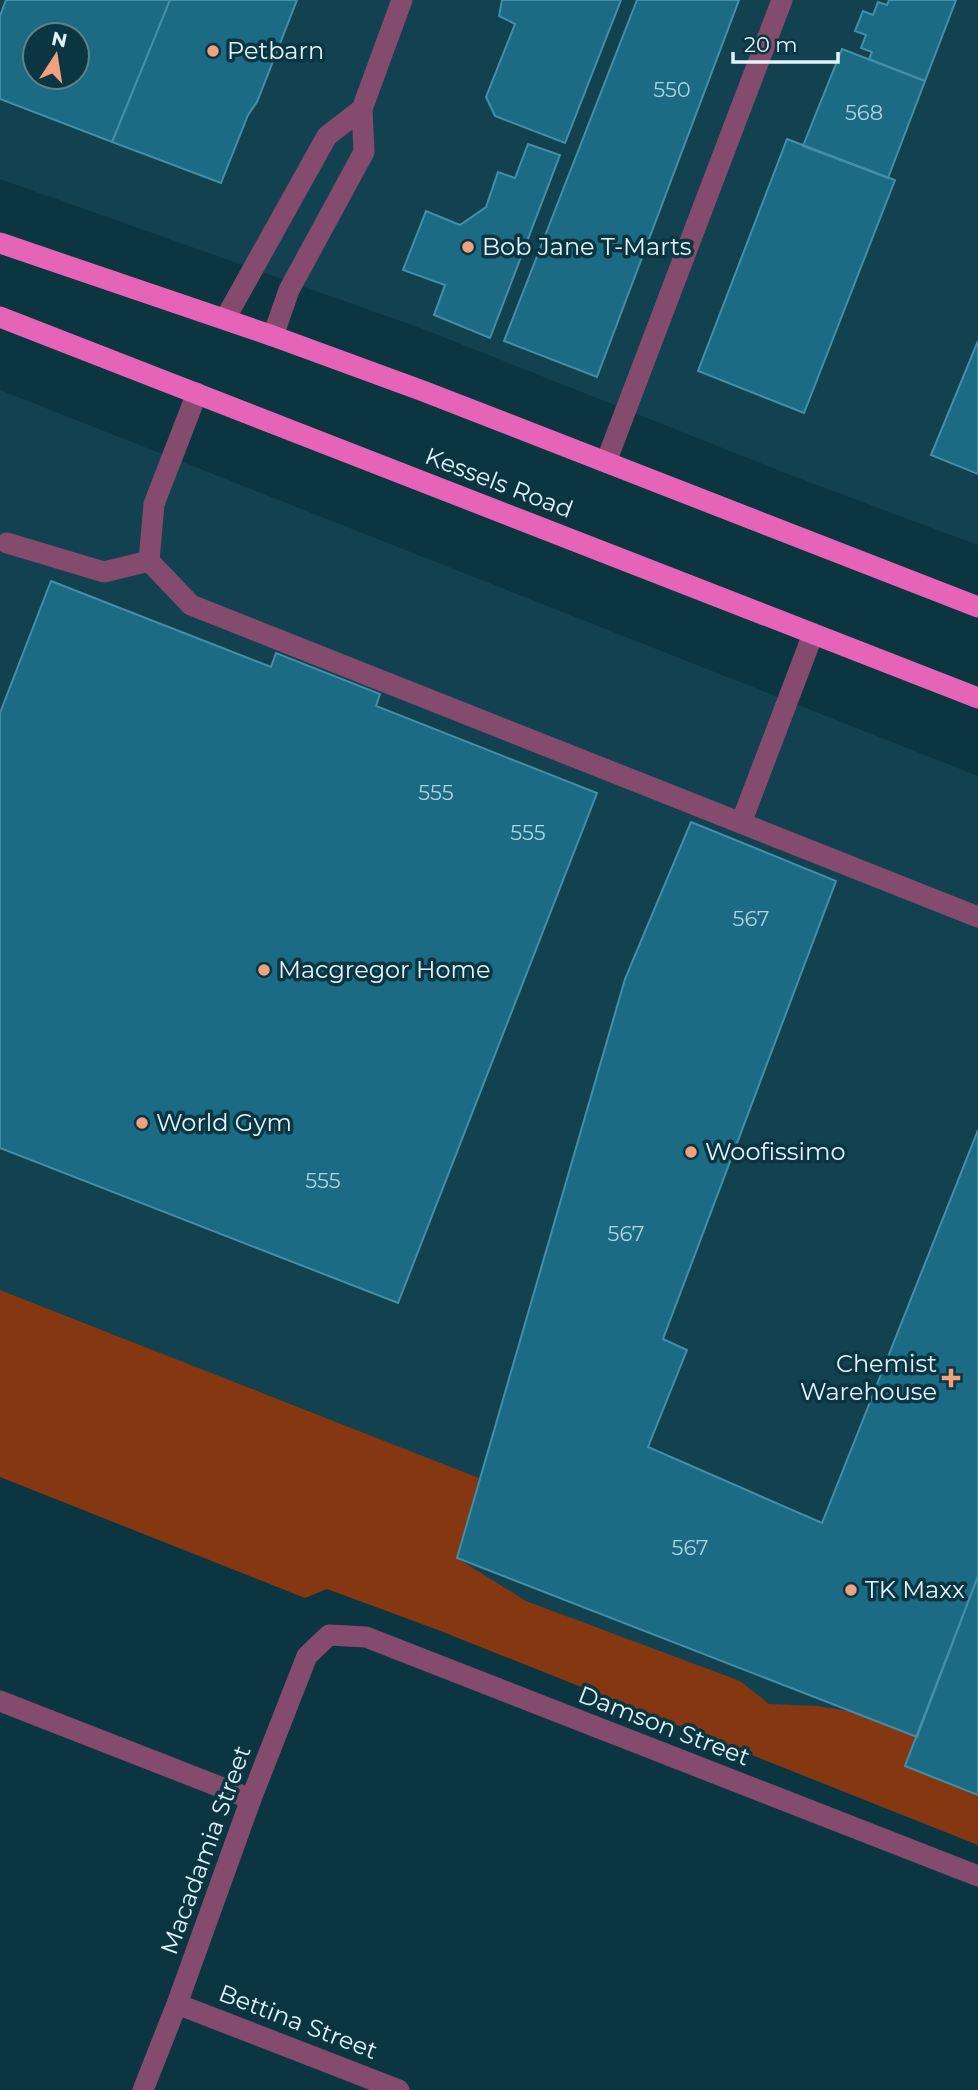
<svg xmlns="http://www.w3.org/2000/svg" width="978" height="2090" viewBox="0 0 978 2090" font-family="Montserrat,sans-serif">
  <rect width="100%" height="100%" fill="#0c3542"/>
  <path fill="#124250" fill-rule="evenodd" d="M0,0H978V545L798,478L423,329L0,179ZM35,35H77V77H35Z
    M0,390L978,776V1845L438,1630L479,1478L0,1290Z"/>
  <path fill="#843710" d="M0,1290L479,1478L457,1558L526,1601L740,1681L769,1704L818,1706L855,1712L917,1737L978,1795V1845L438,1630L327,1589L305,1598L0,1477Z"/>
  <path fill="#1c6b84" stroke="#458ea8" stroke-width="2" fill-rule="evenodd" d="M6,0H170L112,142L0,99V16ZM35,35H77V77H35Z
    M170,0H297L257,102L248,115L221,183L112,142Z
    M502,0H621L565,143L495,116L486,97L515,24L499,16Z
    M637,0H739L597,377L504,341Z
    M889,0H956L925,81L869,59L872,52L861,48L866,35L855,31L863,11L873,15L878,2L887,5Z
    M842,49L925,81L888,178L803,146Z
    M787,139L895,180L804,413L698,371Z
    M528,144L560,155L490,338L434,315L445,285L403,270L426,211L460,225L486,207L498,172L515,178Z
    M978,341V474L931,455Z
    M51,581L271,667L276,653L380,694L376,706L597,793L398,1303L0,1148V713Z
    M691,822L836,881L663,1339L687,1350L648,1447L822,1523L978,1130V1576L917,1737L457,1558L625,979Z
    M978,1576V1795L905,1766Z"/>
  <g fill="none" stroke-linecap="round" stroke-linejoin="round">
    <path stroke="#844b6e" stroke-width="21" d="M225,319L327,136L362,109
      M273,336L289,290L364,152L362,109L402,0
      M197,393L154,504L149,561L191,605L978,917
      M606,462L782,0
      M7,543L104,572L149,561
      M741,823L813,634"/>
    <path stroke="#844b6e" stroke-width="21" d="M0,1701L251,1799
      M177,2004L399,2090
      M143,2090L177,2004L251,1799L307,1656L329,1635L366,1637L978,1876"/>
    <path stroke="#e564b7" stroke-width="21" d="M0,243L273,336L423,391L978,607
      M0,317L978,698"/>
  </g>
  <g fill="#f2a17e" stroke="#0c3542" stroke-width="2.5">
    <circle cx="213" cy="51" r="7"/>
    <circle cx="468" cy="247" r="7"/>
    <circle cx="264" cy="970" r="7"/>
    <circle cx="142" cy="1123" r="7"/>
    <circle cx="691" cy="1152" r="7"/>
    <path d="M947.5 1367.5h7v7h7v7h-7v7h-7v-7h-7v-7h7z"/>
    <circle cx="851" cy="1590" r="7"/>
  </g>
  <g text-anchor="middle" stroke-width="7" stroke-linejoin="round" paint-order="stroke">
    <g font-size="21" fill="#aed2de">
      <text x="672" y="97">550</text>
      <text x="864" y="120">568</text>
      <text x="436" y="800">555</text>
      <text x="528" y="840">555</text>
      <text x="751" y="926">567</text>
      <text x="323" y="1188">555</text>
      <text x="626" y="1241">567</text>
      <text x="690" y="1555">567</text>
    </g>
    <g font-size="24" fill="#dff4fc" stroke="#0c3542" text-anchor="start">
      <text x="227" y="59">Petbarn</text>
      <text x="482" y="255">Bob Jane T-Marts</text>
      <text x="278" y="978">Macgregor Home</text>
      <text x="156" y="1131">World Gym</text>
      <text x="705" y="1160">Woofissimo</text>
      <text x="937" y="1372" text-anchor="end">Chemist<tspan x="937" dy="28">Warehouse</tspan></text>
      <text x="865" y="1598">TK Maxx</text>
    </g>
    <g font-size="24" fill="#dff4fc" stroke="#0c3542">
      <text transform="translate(499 483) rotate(21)" y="8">Kessels Road</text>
      <text transform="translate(664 1726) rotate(21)" y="8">Damson Street</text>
      <text transform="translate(206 1850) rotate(-70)" y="8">Macadamia Street</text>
      <text transform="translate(298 2022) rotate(21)" y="8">Bettina Street</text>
    </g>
  </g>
  <g transform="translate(56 56) rotate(12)"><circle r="33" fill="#0c3542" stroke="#60818c" stroke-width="2"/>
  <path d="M0-5L12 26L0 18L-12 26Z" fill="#f2a17e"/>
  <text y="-10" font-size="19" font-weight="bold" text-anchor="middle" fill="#dff4fc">N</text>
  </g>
  <path d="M733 52v10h105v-10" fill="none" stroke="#dff4fc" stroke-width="3.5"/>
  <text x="744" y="52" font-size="21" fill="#dff4fc" stroke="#0c3542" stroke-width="5" paint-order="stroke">20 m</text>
</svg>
